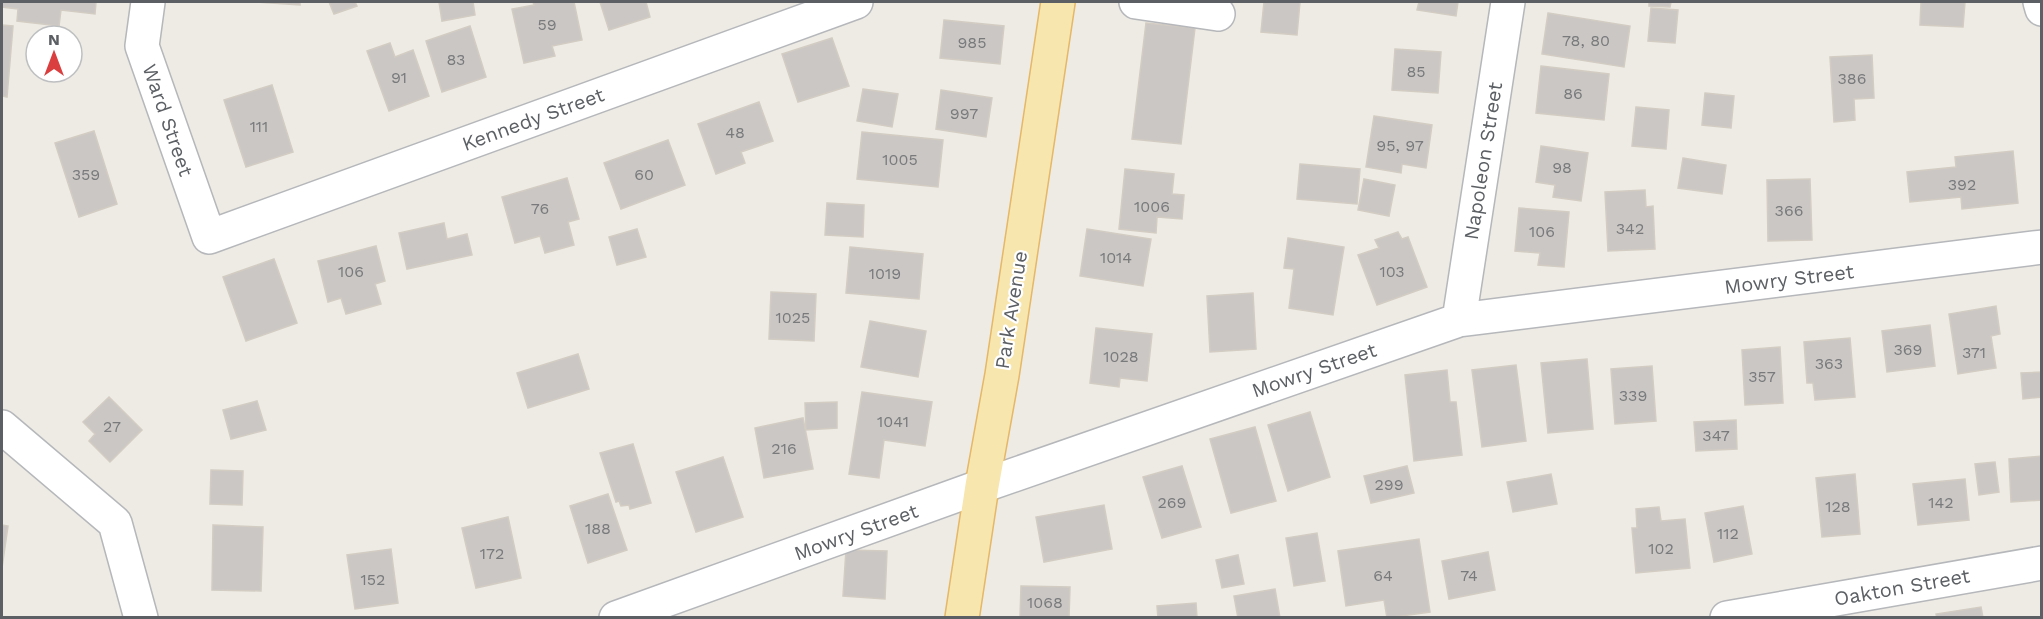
<svg xmlns="http://www.w3.org/2000/svg" width="2043" height="619" viewBox="0 0 2043 619" font-family="'Work Sans',sans-serif">
  <rect width="100%" height="100%" fill="#edebe4"/>
  <path fill="#cbc7c4" stroke="#d2ccc3" stroke-width="1.5" d="M2,2H96L95,14L61,10L59,26L17,21L18,9L2,7Z
    M256,2H300V5Z
    M329,2H355L357,6L334,14Z
    M439,2H473L475,15L442,21Z
    M533,2H574L582,40L552,46L555,56L524,63L512,9L534,5Z
    M600,2H646L650,17L609,30Z
    M1264,2H1300L1297,35L1261,32Z
    M1419,2H1458L1456,16L1417,10Z
    M1649,2H1671L1670,7L1649,6Z
    M1921,2H1965L1963,27L1920,25Z
    M1651,8L1678,10L1675,43L1648,41Z
    M1548,13L1630,26L1624,67L1542,54Z
    M944,20L1004,26L1000,64L940,58Z
    M1146,23L1195,28L1181,144L1132,139Z
    M2,25L13,26L7,97L2,96Z
    M470,26L486,77L442,92L426,41Z
    M832,38L849,86L798,102L782,54Z
    M390,43L395,57L413,50L429,96L389,111L367,51Z
    M1395,49L1441,52L1438,93L1392,90Z
    M1872,55L1874,98L1854,99L1855,120L1834,122L1830,57Z
    M1541,66L1609,74L1604,120L1536,113Z
    M272,85L293,152L246,167L224,100Z
    M863,89L898,94L892,127L857,121Z
    M941,90L992,98L986,137L936,129Z
    M1705,93L1734,96L1731,128L1702,125Z
    M759,102L773,141L741,152L745,163L716,174L698,124Z
    M1636,107L1669,110L1666,149L1632,146Z
    M1374,116L1432,125L1426,168L1402,164L1401,173L1366,167Z
    M94,131L117,204L79,217L55,143Z
    M862,132L943,140L938,187L857,179Z
    M668,140L685,185L621,209L604,163Z
    M1541,146L1588,153L1581,201L1553,197L1555,185L1536,182Z
    M2013,151L2018,203L1962,209L1961,197L1910,202L1907,172L1956,167L1955,157Z
    M1683,158L1726,165L1722,194L1678,188Z
    M1300,164L1360,169L1357,204L1297,199Z
    M1125,169L1174,174L1172,194L1184,195L1182,219L1157,217L1156,233L1119,229Z
    M567,178L579,219L568,222L574,245L545,253L540,236L515,243L502,197Z
    M1364,179L1395,185L1389,216L1358,210Z
    M1810,179L1812,240L1768,241L1767,180Z
    M1645,190L1646,207L1653,206L1655,249L1608,251L1605,192Z
    M827,203L864,205L863,237L825,235Z
    M1519,208L1569,212L1564,267L1538,265L1540,253L1515,251Z
    M444,223L447,239L467,234L472,255L407,269L399,233Z
    M637,229L646,257L617,265L609,237Z
    M1087,229L1151,239L1143,286L1080,276Z
    M1398,232L1402,239L1408,237L1427,287L1377,305L1358,255L1379,248L1375,240Z
    M1288,238L1344,247L1333,315L1289,308L1294,269L1284,268Z
    M376,246L385,281L375,284L381,304L346,314L341,298L328,302L318,261Z
    M850,247L923,254L919,299L846,293Z
    M274,259L297,323L246,341L223,277Z
    M771,292L816,294L814,341L769,339Z
    M1253,293L1256,349L1210,352L1207,296Z
    M1996,306L2000,334L1991,336L1996,368L1958,374L1949,314Z
    M870,321L926,331L918,377L861,367Z
    M1930,325L1935,366L1887,372L1882,331Z
    M1096,328L1152,334L1147,381L1120,378L1119,387L1090,383Z
    M1850,338L1855,397L1815,400L1813,383H1807L1804,342Z
    M1780,347L1783,403L1745,405L1742,350Z
    M578,354L589,389L528,408L517,373Z
    M1587,359L1593,429L1548,433L1541,363Z
    M1516,365L1526,441L1482,447L1472,370Z
    M1652,366L1656,421L1615,424L1611,369Z
    M1447,370L1450,402H1456L1462,455L1414,461L1405,375Z
    M2042,372V397L2023,399L2021,373Z
    M862,392L932,402L925,446L884,440L879,478L849,474Z
    M109,397L142,430L110,462L89,441L95,434L83,422Z
    M257,401L266,430L231,439L223,410Z
    M837,402V428L806,430L805,403Z
    M1310,412L1330,477L1288,491L1268,425Z
    M803,418L813,469L764,478L755,428Z
    M1736,420L1737,449L1696,451L1694,422Z
    M1255,427L1276,501L1231,513L1210,439Z
    M633,444L651,503L630,509L629,505L621,506L619,501L616,502L600,453Z
    M2042,456V500L2011,502L2009,459Z
    M723,457L743,517L696,532L676,472Z
    M1995,462L1999,492L1979,495L1975,464Z
    M1182,466L1201,527L1162,538L1143,477Z
    M1407,466L1414,493L1371,503L1364,476Z
    M211,470L243,471L242,505L210,504Z
    M1551,474L1557,504L1513,512L1507,482Z
    M1855,474L1860,534L1822,537L1816,478Z
    M1965,479L1969,520L1918,525L1913,484Z
    M608,494L627,550L588,563L570,506Z
    M1104,505L1112,549L1044,562L1036,517Z
    M1743,506L1752,554L1714,562L1705,513Z
    M1659,507L1661,521L1685,519L1690,568L1636,573L1632,528H1637L1636,509Z
    M508,517L521,578L476,588L462,528Z
    M2,525L8,526L2,568Z
    M213,525L263,527L261,591L212,590Z
    M1317,533L1325,581L1294,586L1286,538Z
    M1419,539L1430,612L1387,618L1384,600L1346,606L1338,551Z
    M391,549L398,603L355,609L347,555Z
    M846,550L887,551L885,599L843,596Z
    M1488,552L1495,590L1449,599L1442,561Z
    M1238,555L1244,584L1222,588L1216,560Z
    M1021,586L1070,587L1069,618H1020Z
    M1275,589L1280,618H1238L1234,596Z
    M1196,603L1197,618H1158L1157,606Z
    M1981,607L1983,618H1937L1936,614Z"/>
  <g fill="none" stroke-linecap="round" stroke-linejoin="round">
    <g stroke="#b5b7ba" stroke-width="36">
      <path id="minor" d="M148,2L142,46L209,237L856,2
        M1136,2L1218,14
        M2040,2L2042,9
        M1459,320L1508,2
        M2,427L115,523L141,618
        M616,618L982,486L1459,320L2042,247
        M1727,618L2042,563"/>
    </g>
    <g stroke="#e5b766" stroke-width="36">
      <path id="major" d="M962,618L982,486L1002,375L1058,2"/>
    </g>
    <use href="#minor" stroke="#fff" stroke-width="33"/>
    <use href="#major" stroke="#f8e6af" stroke-width="33"/>
  </g>
  <g text-anchor="middle" stroke-width="4.5" stroke-linejoin="round" paint-order="stroke">
    <g font-size="16" fill="#787a7c">
      <text x="547" y="30">59</text>
      <text x="1586" y="46">78, 80</text>
      <text x="972" y="48">985</text>
      <text x="456" y="65">83</text>
      <text x="1416" y="77">85</text>
      <text x="399" y="83">91</text>
      <text x="1852" y="84">386</text>
      <text x="1573" y="99">86</text>
      <text x="964" y="119">997</text>
      <text x="259" y="132">111</text>
      <text x="735" y="138">48</text>
      <text x="1400" y="151">95, 97</text>
      <text x="900" y="165">1005</text>
      <text x="1562" y="173">98</text>
      <text x="86" y="180">359</text>
      <text x="644" y="180">60</text>
      <text x="1962" y="190">392</text>
      <text x="1152" y="212">1006</text>
      <text x="540" y="214">76</text>
      <text x="1789" y="216">366</text>
      <text x="1630" y="234">342</text>
      <text x="1542" y="237">106</text>
      <text x="1116" y="263">1014</text>
      <text x="351" y="277">106</text>
      <text x="1392" y="277">103</text>
      <text x="885" y="279">1019</text>
      <text x="793" y="323">1025</text>
      <text x="1908" y="355">369</text>
      <text x="1974" y="358">371</text>
      <text x="1121" y="362">1028</text>
      <text x="1829" y="369">363</text>
      <text x="1762" y="382">357</text>
      <text x="1633" y="401">339</text>
      <text x="893" y="427">1041</text>
      <text x="112" y="432">27</text>
      <text x="1716" y="441">347</text>
      <text x="784" y="454">216</text>
      <text x="1389" y="490">299</text>
      <text x="1172" y="508">269</text>
      <text x="1941" y="508">142</text>
      <text x="1838" y="512">128</text>
      <text x="598" y="534">188</text>
      <text x="1728" y="539">112</text>
      <text x="1661" y="554">102</text>
      <text x="492" y="559">172</text>
      <text x="1383" y="581">64</text>
      <text x="1469" y="581">74</text>
      <text x="373" y="585">152</text>
      <text x="1045" y="608">1068</text>
    </g>
    <g font-size="20" fill="#5c6064" stroke="#fff">
      <text transform="translate(533 119) rotate(-20)" y="7">Kennedy Street</text>
      <text transform="translate(168 120) rotate(71)" y="7">Ward Street</text>
      <text transform="translate(1483 161) rotate(-81)" y="7">Napoleon Street</text>
      <text transform="translate(1789 279) rotate(-7)" y="7">Mowry Street</text>
      <text transform="translate(1011 310) rotate(-81)" y="7">Park Avenue</text>
      <text transform="translate(1314 370) rotate(-19)" y="7">Mowry Street</text>
      <text transform="translate(856 532) rotate(-20)" y="7">Mowry Street</text>
      <text transform="translate(1902 587) rotate(-10)" y="7">Oakton Street</text>
    </g>
  </g>
  <rect width="2043" height="619" fill="none" stroke="#5c6064" stroke-width="6"/>
  <g transform="translate(54 54)"><circle r="28" fill="#ffffff" stroke="#bebfc1" stroke-width="1.5"/>
  <path d="M0-4.5L10 22L0 15L-10 22Z" fill="#da3e3f"/>
  <text y="-9" font-size="16" font-weight="bold" text-anchor="middle" fill="#5c6064">N</text>
  </g>
</svg>
